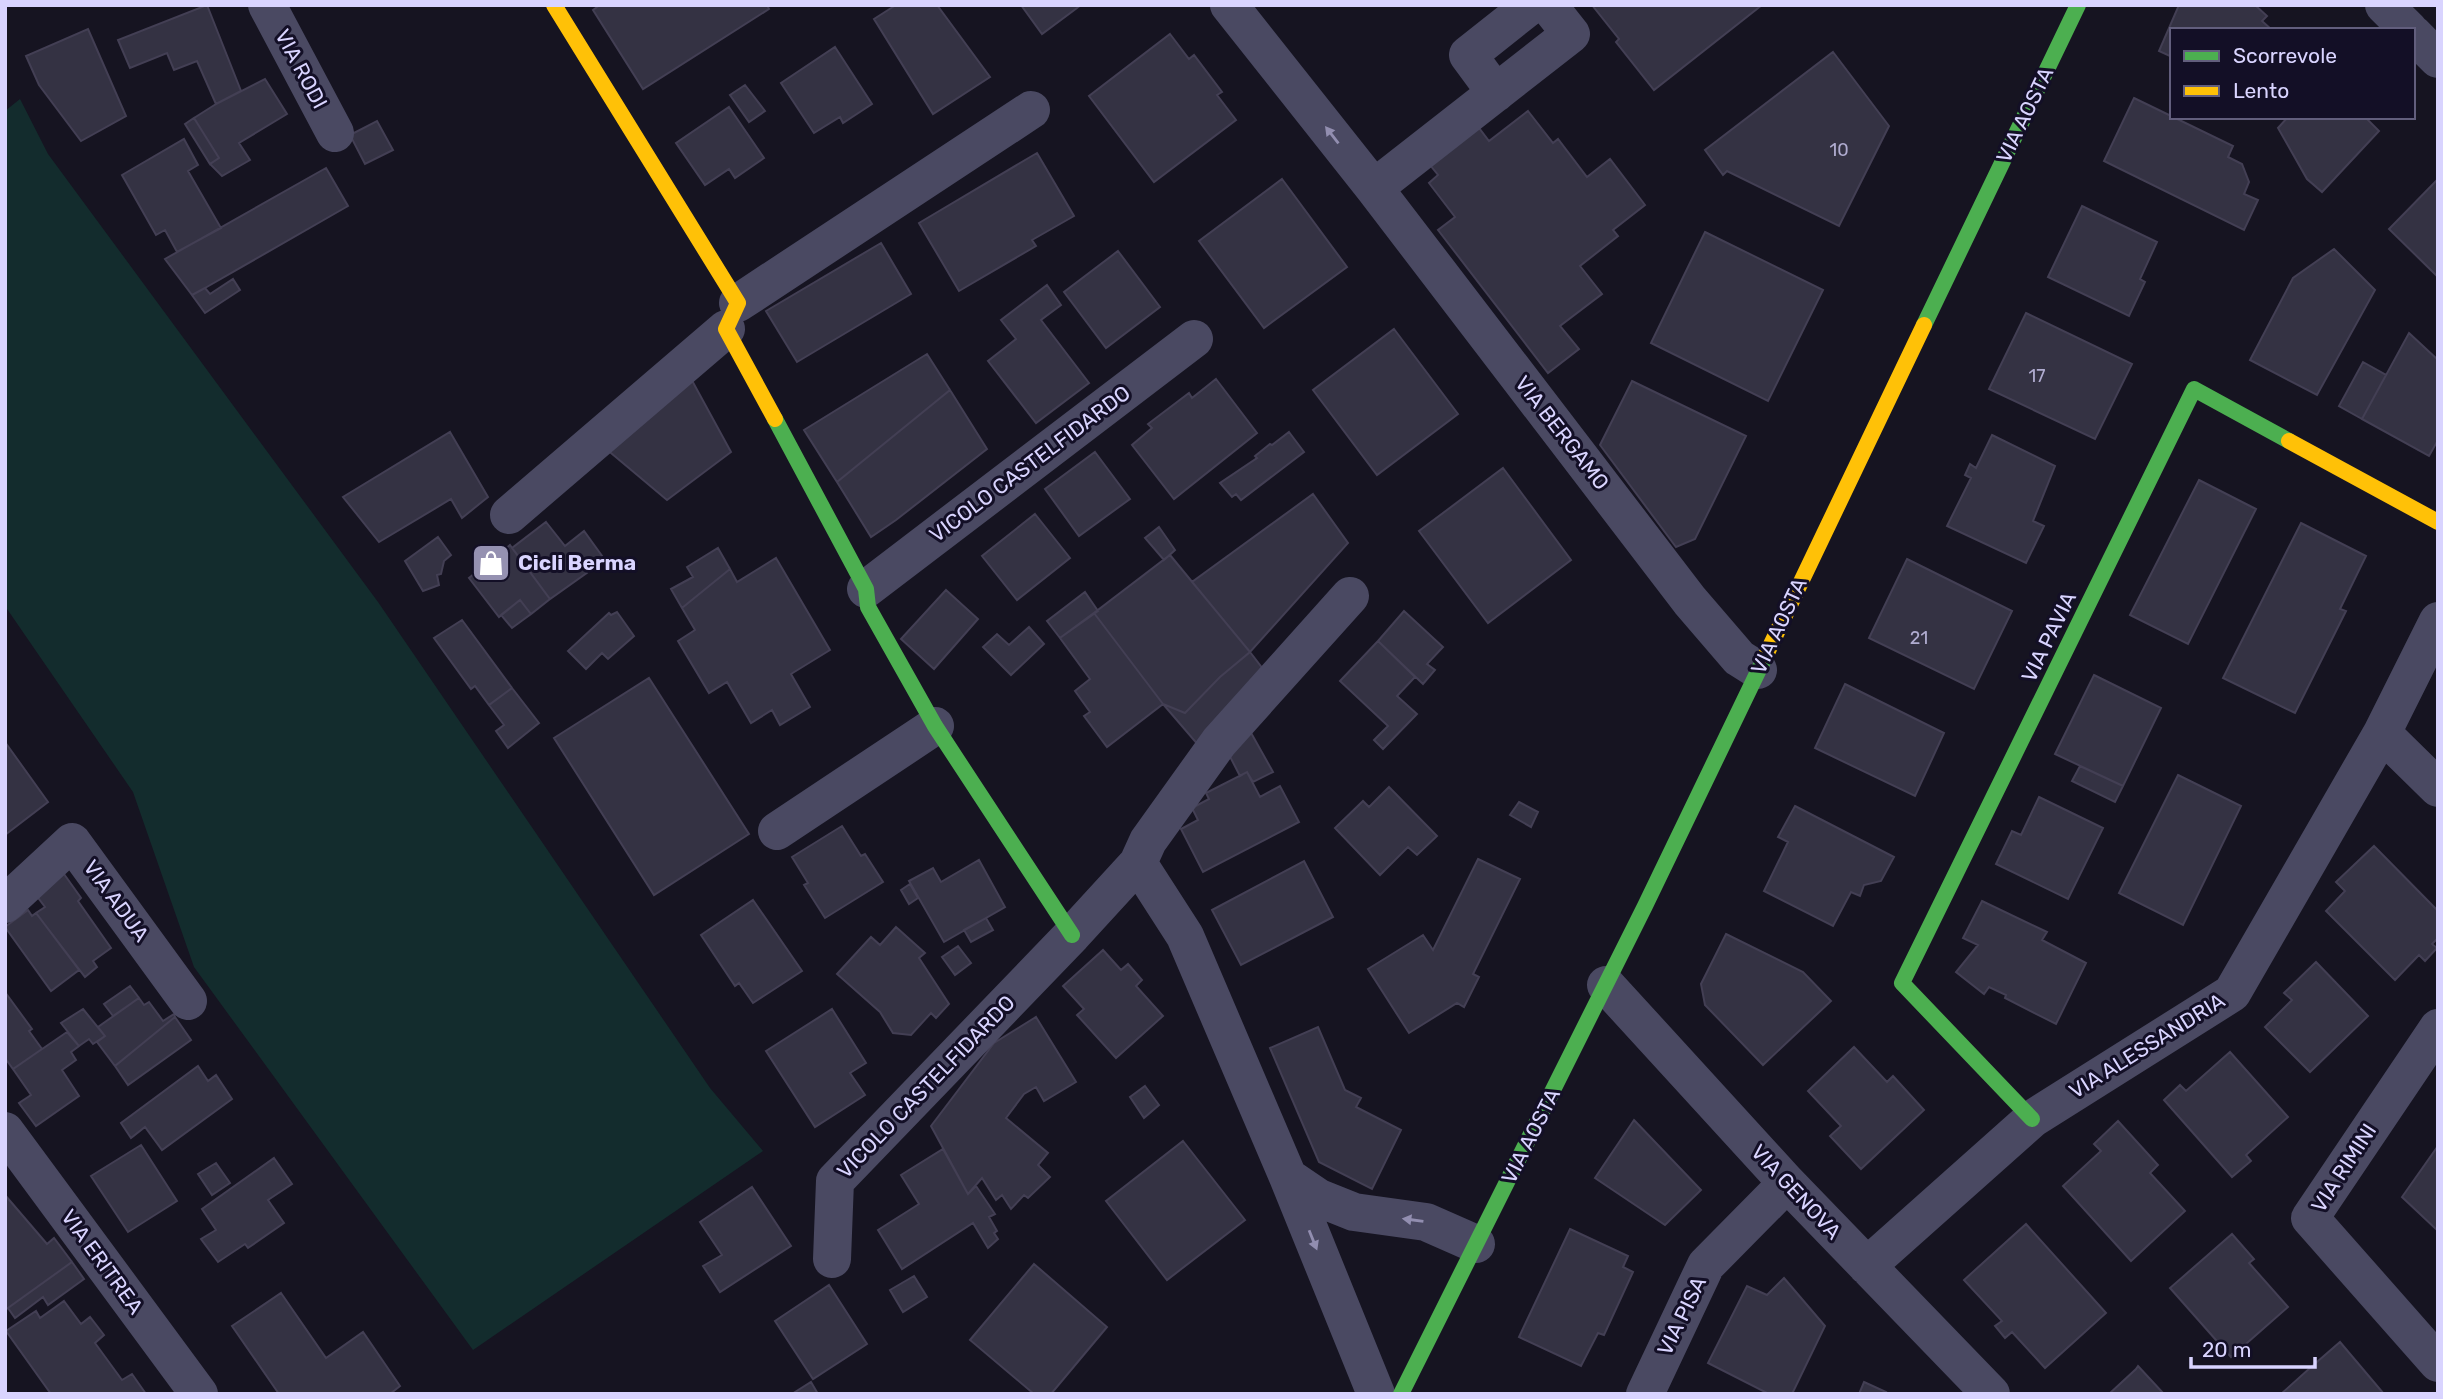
<svg xmlns="http://www.w3.org/2000/svg" width="2443" height="1399" viewBox="0 0 2443 1399" font-family="Rubik,sans-serif">
  <rect width="100%" height="100%" fill="#161421"/>
  <path fill="#132c2d" d="M20,99L48,154L378,602L710,1088L763,1151L473,1350L194,967L133,792L5,606V111Z"/>
  <path fill="#343243" stroke="#433f54" stroke-width="2" d="M207,5L241,91L216,104L197,61L174,70L167,53L130,68L118,40Z
    M600,5H767L769,9L643,89L593,10Z
    M896,5H937L990,77L933,114L874,19Z
    M1021,5H1081L1042,34Z
    M1592,5H1762L1654,90L1616,42L1619,39Z
    M2179,5H2255L2267,16L2262,21L2272,30H2172V57L2159,51Z
    M88,29L126,116L81,141L39,85L26,56Z
    M1170,34L1189,59L1194,55L1222,92L1217,95L1236,120L1154,182L1089,96Z
    M835,47L872,104L843,123L840,117L814,133L781,83Z
    M1833,52L1889,126L1839,226L1727,171L1723,175L1705,150Z
    M265,79L287,114L239,143L250,160L222,176L210,164L219,158L194,118L216,104Z
    M745,85L765,111L749,122L730,95Z
    M2134,98L2233,146L2228,157L2242,164L2249,182L2244,194L2258,200L2244,230L2104,161Z
    M729,107L764,158L735,178L729,169L705,185L676,143Z
    M1528,111L1553,143L1558,139L1587,177L1610,159L1645,205L1613,230L1618,236L1580,266L1602,294L1560,326L1579,349L1548,373L1438,230L1455,217L1429,183L1438,175L1430,165L1479,128L1489,141Z
    M2288,117H2365L2379,131L2322,192L2307,179L2278,128Z
    M194,118L219,158L210,164L185,124Z
    M377,121L393,150L365,164L350,135Z
    M184,139L198,165L188,171L221,228L177,252L165,230L156,235L122,175Z
    M1037,153L1074,216L1032,240L1036,246L959,291L919,223Z
    M326,168L348,206L205,288L192,295L165,259Z
    M1282,179L1347,267L1264,328L1199,241Z
    M2438,179V277L2389,229Z
    M2082,206L2157,242L2140,279L2145,282L2129,316L2048,277Z
    M1705,232L1823,290L1768,401L1651,343Z
    M881,243L911,294L797,362L766,311Z
    M2334,249L2375,290L2317,395L2250,360L2293,278Z
    M1118,251L1160,307L1106,348L1064,292Z
    M233,279L240,290L205,313L192,295L205,288L210,294Z
    M1047,285L1061,305L1041,320L1089,383L1036,423L988,361L1016,339L1001,320Z
    M2026,313L2132,364L2095,439L1989,389Z
    M1394,329L1458,414L1377,475L1313,390Z
    M2409,333L2438,360V440L2429,456L2362,419Z
    M927,354L950,390L837,482L804,430Z
    M2363,362L2386,375L2362,419L2339,406Z
    M689,375L731,452L667,500L605,448Z
    M1216,379L1257,433L1174,499L1132,445L1152,428L1148,424L1189,393L1192,398Z
    M1632,381L1746,436L1695,539L1676,547L1600,445Z
    M950,390L987,449L896,520L871,537L837,482Z
    M450,432L488,497L462,518L451,499L379,542L343,497Z
    M1289,432L1304,452L1241,500L1236,494L1232,497L1220,483L1257,458L1255,456L1270,444L1272,445Z
    M1992,435L2055,466L2033,521L2044,526L2026,563L1947,526L1971,478L1965,475L1970,464L1976,468Z
    M1095,452L1130,499L1079,536L1045,489Z
    M1503,468L1571,560L1488,623L1419,531Z
    M2199,480L2256,509L2188,644L2130,615Z
    M1313,494L1348,543L1250,652L1192,582Z
    M1035,514L1070,558L1017,600L982,556Z
    M546,522L565,546L584,531L605,560L550,599L512,548Z
    M2301,523L2366,556L2340,609L2346,611L2295,713L2223,678Z
    M1159,527L1175,550L1164,560L1145,538Z
    M438,537L451,555L444,561L441,574L437,575L439,585L423,591L405,561Z
    M510,545L550,599L531,614L520,600L499,617L469,578Z
    M718,548L730,569L682,608L671,589L693,577L687,567Z
    M1170,555L1250,652L1220,677L1185,713L1163,704L1094,613Z
    M776,558L830,650L791,674L810,707L780,725L772,710L751,723L727,682L709,693L678,641L695,630L682,608L730,569L737,582Z
    M1907,559L2012,611L1974,689L1869,638Z
    M946,590L978,619L934,669L901,639Z
    M1085,592L1098,611L1060,638L1047,621Z
    M520,600L531,614L512,628L501,615Z
    M1404,611L1443,647L1427,664L1435,670L1423,684L1378,641Z
    M617,612L634,636L608,659L602,653L586,669L568,651L609,613L611,615Z
    M1094,613L1163,704L1107,747L1084,716L1090,712L1075,691L1090,679L1060,638Z
    M462,620L512,688L489,705L475,686L471,689L434,638Z
    M1029,627L1044,644L1011,675L983,647L997,634L1009,645Z
    M1378,641L1415,677L1397,696L1417,714L1383,749L1374,740L1388,726L1340,681Z
    M1250,652L1263,669L1199,746L1163,704L1185,713L1220,677Z
    M2094,675L2161,708L2123,786L2055,754Z
    M649,678L749,834L654,895L554,738Z
    M1845,684L1944,733L1915,796L1815,748Z
    M512,688L539,723L508,748L496,731L504,725L489,705Z
    M1250,731L1273,772L1253,782L1247,772L1240,776L1224,745Z
    M5,742L48,802L5,835Z
    M2080,766L2123,786L2115,802L2072,781Z
    M1247,772L1260,797L1280,786L1299,822L1203,872L1181,829L1198,820L1192,808L1209,799L1206,793Z
    M2178,775L2241,806L2183,925L2119,893Z
    M1389,787L1437,836L1417,855L1408,847L1380,875L1335,828L1363,801L1369,807Z
    M2039,797L2103,828L2068,899L1996,864L2012,831L2021,835Z
    M1519,802L1538,812L1531,827L1510,815Z
    M1795,806L1894,857L1881,881L1864,885L1860,896L1851,892L1833,926L1764,891L1788,842L1778,837Z
    M842,826L861,856L865,854L883,882L825,918L804,885L808,883L792,857Z
    M2374,846L2438,911V938L2432,944L2437,948L2425,961L2419,955L2395,980L2326,911L2345,891L2336,882Z
    M1478,859L1520,879L1473,974L1479,977L1464,1007L1457,1003L1409,1033L1368,969L1423,935L1433,950Z
    M979,860L1005,907L944,942L909,881L933,868L941,882Z
    M1304,861L1333,917L1241,965L1212,910Z
    M59,867L81,898L78,901L111,948L93,961L97,967L85,977L36,913L45,907L33,891Z
    M910,884L918,898L909,904L901,890Z
    M753,900L802,971L753,1003L739,983L735,986L701,935Z
    M1982,901L2047,932L2042,940L2086,963L2056,1024L2005,998L2006,995L1989,987L1984,994L1956,972L1978,945L1963,938Z
    M28,910L32,916L36,913L79,970L51,991L5,927Z
    M986,918L993,930L971,942L964,930Z
    M896,927L925,953L919,958L949,1004L936,1018L931,1013L911,1035L893,1033L880,1012L837,974L871,937L880,945Z
    M1726,934L1803,972L1831,1001L1763,1065L1705,1005L1701,984Z
    M958,946L971,963L955,975L942,957Z
    M1103,950L1121,970L1128,964L1142,980L1136,986L1163,1016L1116,1058L1077,1015L1084,1009L1063,986Z
    M2316,962L2368,1016L2310,1072L2265,1027L2292,1000L2284,993Z
    M130,986L139,998L113,1016L104,1004Z
    M5,992L32,1029L29,1031L42,1049L13,1069L5,1058Z
    M139,998L144,1005L149,1002L163,1021L174,1014L175,1017L115,1066L97,1042L105,1036L98,1027Z
    M83,1009L105,1036L93,1044L89,1039L79,1046L61,1023Z
    M832,1009L866,1063L850,1073L865,1095L815,1127L766,1051Z
    M175,1017L191,1040L128,1085L115,1066Z
    M1036,1017L1076,1082L1044,1101L1036,1087L1024,1094L1006,1118L1048,1153L1038,1165L1050,1177L1028,1198L1024,1195L1011,1209L1002,1195L996,1200L982,1178L968,1194L931,1126L994,1043Z
    M1318,1027L1345,1090L1361,1098L1356,1107L1401,1130L1372,1189L1319,1162L1270,1048Z
    M67,1032L79,1046L71,1052L76,1060L62,1070L79,1096L36,1126L19,1103L31,1095L13,1069Z
    M1854,1047L1887,1082L1893,1076L1924,1110L1861,1169L1830,1136L1841,1126L1808,1091Z
    M2230,1052L2288,1117L2246,1155L2251,1161L2232,1177L2164,1100L2180,1085L2186,1091Z
    M198,1066L208,1081L216,1075L232,1099L162,1150L145,1127L131,1138L121,1123Z
    M1145,1086L1159,1105L1144,1118L1130,1097Z
    M1634,1120L1701,1190L1665,1225L1595,1178Z
    M2118,1121L2158,1165L2150,1173L2185,1211L2131,1261L2063,1186L2101,1151L2094,1144Z
    M1183,1141L1245,1220L1167,1280L1106,1201Z
    M141,1145L177,1201L128,1232L91,1176Z
    M2438,1146V1231L2402,1197Z
    M943,1149L968,1194L976,1186L995,1214L989,1217L997,1231L994,1233L998,1239L988,1248L973,1223L902,1269L878,1230L919,1204L901,1175Z
    M274,1158L292,1184L268,1200L284,1223L248,1248L245,1244L218,1262L201,1239L216,1230L202,1209Z
    M216,1163L230,1183L212,1195L198,1174Z
    M752,1187L791,1246L720,1292L703,1266L722,1255L700,1222Z
    M5,1195L47,1244L54,1238L72,1262L5,1310Z
    M2026,1224L2106,1313L2045,1368L2012,1332L2005,1338L1995,1326L2002,1321L1964,1280Z
    M1570,1229L1628,1256L1623,1267L1633,1272L1604,1335L1598,1333L1581,1366L1519,1337Z
    M2232,1234L2254,1259L2249,1263L2288,1307L2231,1357L2170,1288Z
    M72,1262L84,1279L48,1305L43,1297L15,1318L8,1308Z
    M1034,1264L1107,1327L1051,1394H1034L970,1340Z
    M914,1276L927,1297L903,1312L890,1290Z
    M1784,1278L1825,1326L1792,1394H1769L1708,1363L1747,1286L1767,1295Z
    M829,1285L867,1344L813,1379L775,1321Z
    M281,1293L326,1358L363,1332L400,1386L390,1394H279L232,1326Z
    M64,1301L81,1324L90,1317L104,1335L95,1343L122,1380L132,1374L146,1394H51L6,1331L36,1311L40,1318Z
    M2340,1342L2384,1394H2281L2310,1368Z
    M2138,1366L2164,1394H2109L2136,1369Z
    M811,1382L818,1394H792Z
    M1864,1382L1886,1392L1885,1394H1859Z"/>
  <g fill="none" stroke-linecap="round" stroke-linejoin="round">
    <path stroke="#4a4962" stroke-width="38" d="M267,5L335,133
      M1229,5L1374,188L1690,601L1739,658L1758,670
      M2384,5L2409,30
      M2413,34L2438,59
      M1496,93L1468,55L1531,5
      M1374,188L1571,34L1548,5
      M738,303L1031,110
      M509,515L726,329
      M866,589L1194,339
      M2382,733L2438,788
      M777,831L935,726
      M1138,863L1185,936L1288,1177L1376,1394
      M5,904L72,842L188,1001
      M1606,985L1787,1183L1991,1394
      M2438,1028L2310,1218L2438,1363
      M5,1131L199,1394
      M1288,1177L1319,1198L1354,1212L1426,1222L1476,1244
      M832,1259L835,1181L1072,935L1138,863L1148,841L1219,742L1350,596
      M1867,1266L2032,1119L2232,993L2382,733L2438,621
      M1645,1394L1706,1265L1787,1183"/>
    <path stroke="#4caf50" stroke-width="16" d="M1924,325L2078,5
      M775,419L866,589L868,607L935,726L1072,935
      M2032,1119L1902,983L2194,389L2289,441
      M1401,1394L1645,906L1766,655"/>
    <path stroke="#ffc107" stroke-width="16" d="M554,5L738,303L726,329L775,419
      M2289,441L2438,522
      M1766,655L1924,325"/>
  </g>
  <defs><path id="oneway-solid" d="M-6-.8H1V-3.2L6.5 0L1 3.2V.8H-6Z" transform="scale(1.75)"/></defs>
  <g fill="#928eb0">
    <use href="#oneway-solid" transform="translate(1332 135) rotate(-128)"/>
    <use href="#oneway-solid" transform="translate(1413 1220) rotate(-172)"/>
    <use href="#oneway-solid" transform="translate(1313 1240) rotate(68)"/>
  </g>
  <defs>
    <g id="shop-square" transform="scale(2.0125)"><rect x="-9" y="-9" width="18" height="18" rx="4" fill="#9591b1" stroke="#130f26"/><path d="M-5-2.5h2.3a2.7 3.5 0 0 1 5.4 0H5L5.5 6h-11ZM-1.5-2.5h3a1.5 2.3 0 0 0-3 0Z" fill="#fff"/></g>
  </defs>
  <g fill-rule="evenodd">
    <use href="#shop-square" x="491" y="563"/>
  </g>
  <g text-anchor="middle" stroke-width="6" stroke-linejoin="round" paint-order="stroke">
    <g font-size="18" fill="#b0acd0">
      <text x="1839" y="156">10</text>
      <text x="2037" y="382">17</text>
      <text x="1919" y="644">21</text>
    </g>
    <g font-size="21" fill="#d9d4ff" stroke="#130f26">
      <text transform="translate(301 69) rotate(62)" y="7">VIA RODI</text>
      <text transform="translate(2025 115) rotate(-64)" y="7">VIA AOSTA</text>
      <text transform="translate(1562 433) rotate(52)" y="7">VIA BERGAMO</text>
      <text transform="translate(1030 464) rotate(-37)" y="7">VICOLO CASTELFIDARDO</text>
      <text transform="translate(1779 626) rotate(-65)" y="7">VIA AOSTA</text>
      <text transform="translate(2049 637) rotate(-64)" y="7">VIA PAVIA</text>
      <text transform="translate(116 901) rotate(54)" y="7">VIA ADUA</text>
      <text transform="translate(2147 1046) rotate(-32)" y="7">VIA ALESSANDRIA</text>
      <text transform="translate(926 1087) rotate(-46)" y="7">VICOLO CASTELFIDARDO</text>
      <text transform="translate(1531 1136) rotate(-63)" y="7">VIA AOSTA</text>
      <text transform="translate(2344 1168) rotate(-57)" y="7">VIA RIMINI</text>
      <text transform="translate(1796 1192) rotate(47)" y="7">VIA GENOVA</text>
      <text transform="translate(102 1262) rotate(54)" y="7">VIA ERITREA</text>
      <text transform="translate(1682 1316) rotate(-64)" y="7">VIA PISA</text>
    </g>
    <g font-size="21" font-weight="bold" fill="#d9d4ff" stroke="#130f26" text-anchor="start">
      <text x="518" y="570">Cicli Berma</text>
    </g>
  </g>
  <rect width="2443" height="1399" fill="none" stroke="#d9d4ff" stroke-width="14"/>
  <rect x="2170" y="28" width="245" height="91" fill="#130f26" stroke="#625e7d" stroke-width="2"/>
  <rect x="2184" y="51" width="35" height="10" fill="#4caf50" stroke="#625e7d" stroke-width="2"/>
  <text x="2233" y="63" font-size="21" fill="#d9d4ff">Scorrevole</text>
  <rect x="2184" y="86" width="35" height="10" fill="#ffc107" stroke="#625e7d" stroke-width="2"/>
  <text x="2233" y="98" font-size="21" fill="#d9d4ff">Lento</text>
  <path d="M2191 1357v10h124v-10" fill="none" stroke="#d9d4ff" stroke-width="3.5"/>
  <text x="2202" y="1357" font-size="21" fill="#d9d4ff" stroke="#130f26" stroke-width="5" paint-order="stroke">20 m</text>
</svg>
